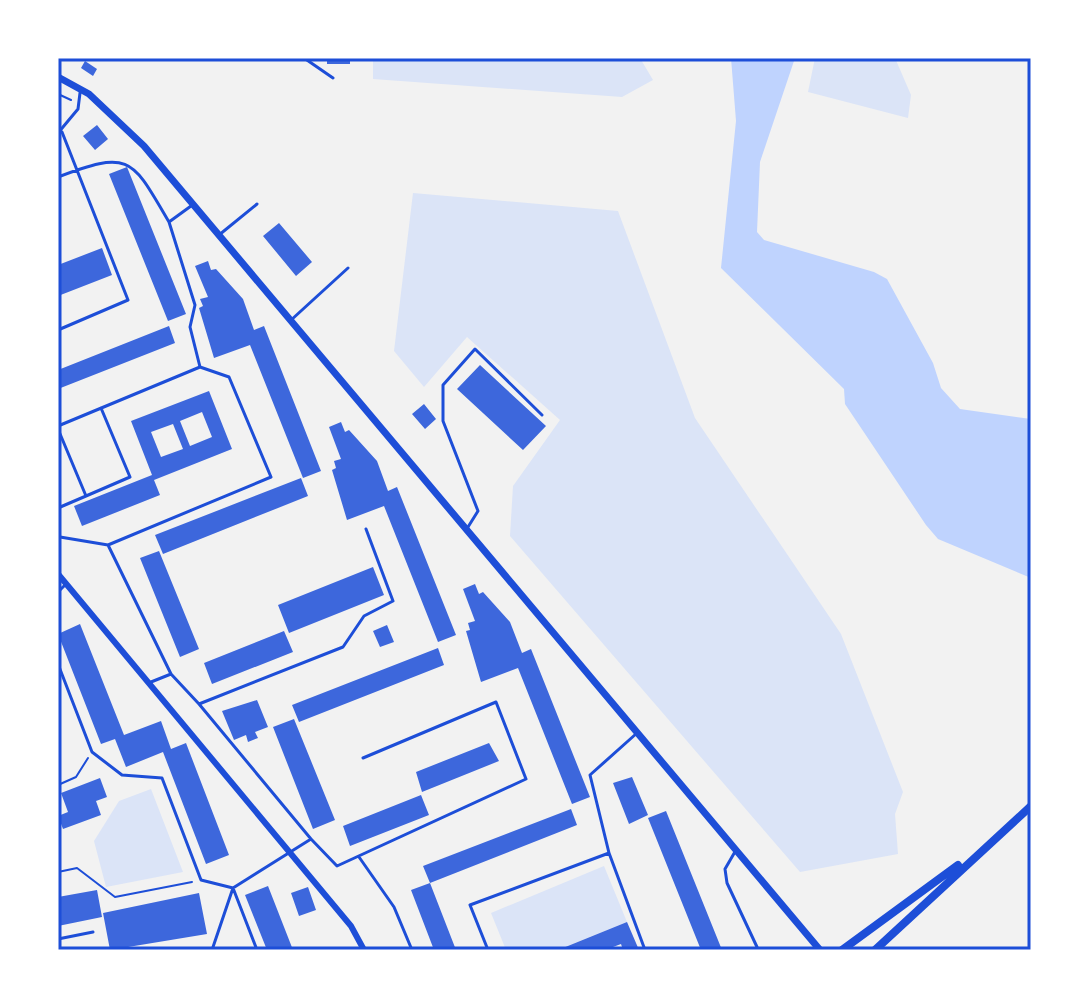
<svg xmlns="http://www.w3.org/2000/svg" width="1089" height="1008" viewBox="0 0 1089 1008" font-family="Roboto,sans-serif">
  <rect width="100%" height="100%" fill="#f2f2f2"/>
  <path fill="#dbe4f7" d="M373,58H640L653,80L622,97L373,79Z
    M815,58H895L911,95L908,118L808,92Z
    M413,193L618,211L695,418L841,634L903,792L895,814L898,854L800,872L510,536L513,486L560,420L467,337L424,387L394,351Z
    M151,789L183,872L106,887L94,841L119,801Z
    M604,866L627,922L558,950H506L491,913Z"/>
  <path fill="#bfd3fe" d="M731,58H795L760,162L757,232L764,240L874,272L887,279L933,363L941,388L960,409L1031,419V578L938,539L926,525L845,404L844,389L721,268L736,121Z"/>
  <path fill="#3d67dc" fill-rule="evenodd" d="M327,58H350V64H327Z
    M85,61L97,69L93,76L81,68Z
    M97,125L108,139L95,150L83,136Z
    M127,167L186,314L168,321L109,174Z
    M279,223L312,262L296,276L263,236Z
    M102,248L112,275L58,296V265Z
    M208,261L211,270L216,269L243,299L254,330L264,326L321,471L303,478L250,345L214,358L199,308L203,306L200,299L208,297L195,266Z
    M169,326L175,343L58,389V370Z
    M480,365L546,426L523,450L457,389Z
    M209,391L232,449L154,480L160,495L82,526L74,506L152,475L131,421ZM202,412L212,437L190,446L180,421ZM173,424L183,449L161,457L151,432Z
    M424,404L436,419L425,429L412,414Z
    M341,422L345,432L349,430L377,461L388,491L397,487L456,635L438,642L384,506L347,520L332,470L336,468L334,461L341,459L329,427Z
    M301,478L308,496L163,554L155,535Z
    M159,551L199,649L180,657L140,558Z
    M373,567L384,595L289,633L278,605Z
    M475,584L479,594L483,592L510,622L522,653L531,649L590,797L572,804L518,668L481,682L466,631L470,630L468,623L475,621L463,589Z
    M80,624L124,735L161,721L171,749L186,743L229,855L206,864L163,752L126,767L115,739L101,744L58,634Z
    M387,625L394,642L380,647L373,631Z
    M284,631L293,652L212,684L204,663Z
    M438,648L444,665L299,722L292,705Z
    M257,700L268,727L255,732L258,738L248,742L246,735L234,740L222,711Z
    M294,719L335,820L313,829L273,727Z
    M489,743L499,761L422,792L416,772Z
    M632,777L648,815L629,824L613,783Z
    M100,778L107,797L96,801L101,815L63,829L58,816L68,812L61,793Z
    M421,795L429,815L350,846L343,826Z
    M571,809L577,825L430,883L456,950H434L411,890L430,883L423,866Z
    M666,811L722,950H701L648,818Z
    M268,886L293,950H267L245,895Z
    M308,887L316,910L299,916L291,893Z
    M97,890L102,917L58,926V897Z
    M199,893L207,934L110,950L103,913Z
    M627,922L639,950H623L621,944L605,950H558Z"/>
  <g fill="none" stroke-linecap="round" stroke-linejoin="round">
    <path stroke="#1d4ed8" stroke-width="2" d="M58,94L71,100
      M58,785L76,777L88,758
      M58,872L77,868L115,897L192,882"/>
    <path stroke="#1d4ed8" stroke-width="3" d="M304,58L333,78
      M58,133L78,109L80,93
      M58,177C131,149 132,159 169,222L191,206
      M169,222L195,305L190,327L200,367
      M219,235L257,204
      M290,321L348,268
      M58,330L128,300L62,132
      M58,426L200,367L229,377L271,477L108,545L171,674L151,682
      M58,429L86,496L58,508
      M86,496L130,477L101,408
      M468,527L478,511L443,421V385L475,349L542,415
      M60,537L108,545
      M58,592L66,584
      M58,664L92,752L122,775L162,778L201,880L233,888L257,950
      M171,674L199,704L343,647L364,616L393,601L366,529
      M199,704L311,839
      M736,850L725,869L727,883L757,947
      M609,853L590,775L637,733
      M359,857L394,907L412,950
      M58,939L93,932
      M212,950L233,888L311,839L337,866L526,779L496,702L363,758
      M488,950L470,905L609,853L645,950"/>
    <path stroke="#1d4ed8" stroke-width="6" d="M58,574L351,926L364,950"/>
    <path stroke="#1d4ed8" stroke-width="7" d="M58,77L89,94L144,146L820,950"/>
    <path stroke="#1d4ed8" stroke-width="8" d="M842,950L958,865
      M875,950L1031,806"/>
  </g>
  <rect width="1089" height="1008" fill="none" stroke="#ffffff" stroke-width="120"/>
  <rect x="60" y="60" width="969" height="888" fill="none" stroke="#1d4ed8" stroke-width="3"/>
</svg>
